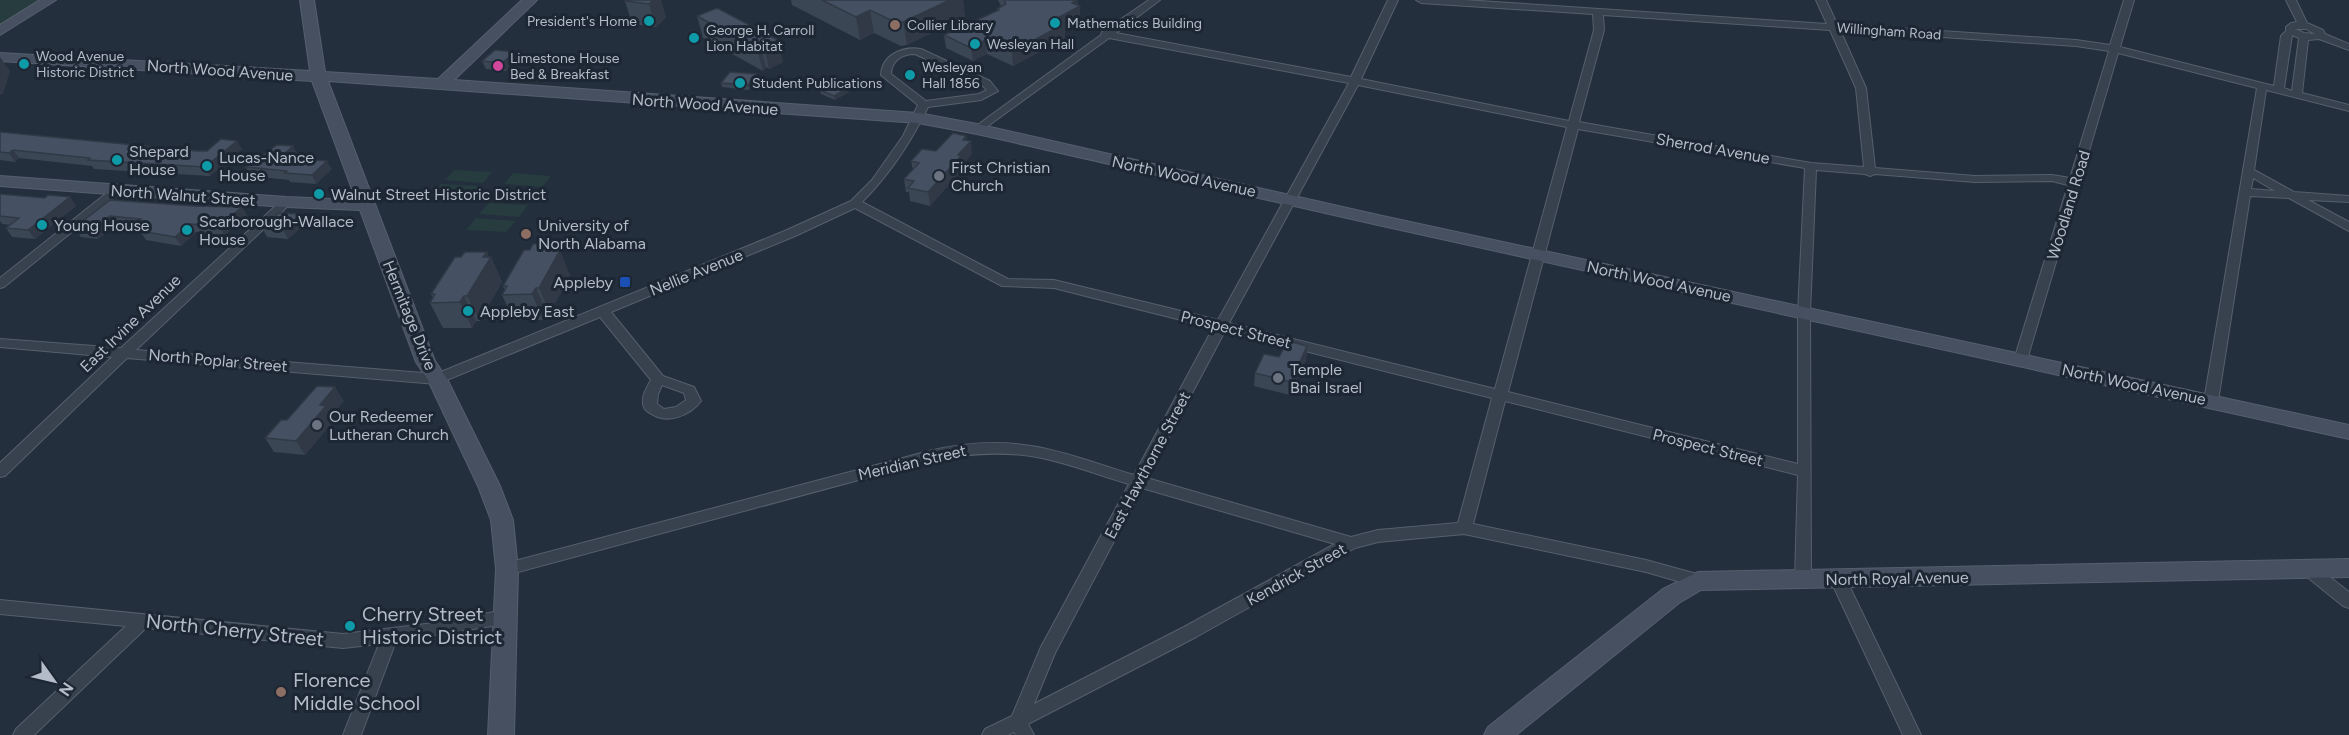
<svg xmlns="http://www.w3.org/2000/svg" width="2349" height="735" viewBox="0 0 2349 735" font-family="Figtree,sans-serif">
  <rect width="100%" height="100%" fill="#242f3e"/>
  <path fill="#263c3f" d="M0,0H40L0,25Z
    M454,170L492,172L483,183L445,180Z
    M513,173L551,176L542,187L504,184Z
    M441,184L479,186L470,198L431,195Z
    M501,188L540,190L531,202L492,199Z
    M489,203L528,205L519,217L479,214Z
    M476,218L516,221L506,232L466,230Z"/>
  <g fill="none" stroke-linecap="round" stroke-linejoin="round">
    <g stroke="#565f6c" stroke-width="2">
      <path id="street" d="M1149,0H1160L1116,33L1351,77L1388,0H1398L1361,79L1569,121L1594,30L1593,14L1421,3L1416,0H1464L1827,24L1816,0H1826L1837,24L2076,40L2110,45L2124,0H2134L2120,47L2274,86L2281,36L2286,31V27L2291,23L2297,22L2286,0H2296L2307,23L2323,30L2325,34L2349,44V50L2319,39L2308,40L2302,93L2349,105V111L2266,90L2254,170L2294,192L2349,196V202L2308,200L2349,222V231L2289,198L2250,196L2218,401L2216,404H2206L2204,401L2257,88L2118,53L2026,363L2021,365L2014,360L2068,185L2052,181L1975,182L1875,174L1870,176L1865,174L1816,170L1810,313L1811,579L1809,583L1803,585L1797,583L1795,579L1798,475L1505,401L1473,524L1646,560L1704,576L1706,581L1704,586L1698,587L1646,572L1464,534L1378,542L1355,548L1196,637L1028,724L1034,735H1016L1014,732L1008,735H982L985,729L1012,716L1041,647L1129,484C1097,475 1064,461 1031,456C996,451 963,454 929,461L507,575L501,573L499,569L501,565L507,563L929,451C963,443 997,440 1031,446C1065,451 1100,465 1134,475L1213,328L1054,288L1002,286L855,208L795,236L611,312L663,376L694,387L701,401C690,416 666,425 650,413C648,412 645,410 644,407C640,398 647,387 651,380L600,317L437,384L127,358L5,476L0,477V463L112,357L0,347V339L121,348L282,200H290L292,202L136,350L436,374L787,230L851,201L872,180L903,136L918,105L881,75C882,55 902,46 921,49L990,81L998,91L981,100L928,107C911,142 890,174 862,202L1008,279L1054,280L1218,320L1349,83L1109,38L981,131H973L972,129L1101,35L1102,32ZM1603,15L1830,30L1856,88L1864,167L1811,163L1579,122L1604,30ZM2295,29H2306L2315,34L2304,33ZM1840,30L2076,46L2109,51L2070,178L2052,175L1975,176L1875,168L1866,88ZM2292,35L2299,38L2292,91L2284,88ZM915,54L982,85L987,90L979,94L926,101L891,74C892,60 902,54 915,54ZM1358,85L1567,127L1495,389L1229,323ZM1578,129L1805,168L1798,313V464L1508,392ZM2253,178L2275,191L2251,189ZM1225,331L1492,398L1458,523L1378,530L1351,537L1147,478ZM662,385L684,393L686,400L676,407L664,409L657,404L658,394ZM1142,488L1335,544L1184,627L1034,704L1055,653Z
        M117,187L121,188V192L4,287L0,288V278L113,188Z
        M2307,562L2313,564L2349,592V608L2343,606L2301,572L2299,568L2301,564Z
        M1838,573L1844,575L1846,579L1921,735H1903L1830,579L1832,575Z
        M0,600L343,634L434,623L505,610L511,612L513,617L511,622L505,624L396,641L361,735H343L379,644L343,648L146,628L34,735H13L16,729L126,626L0,614Z"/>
    </g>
    <g stroke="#565f6c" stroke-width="2">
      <path id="secondary" d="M40,0H56L0,35V25Z
        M300,0H314L325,72L438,79L522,0H537L454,80L918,113L977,124L1378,215L2349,425V439L1378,225L977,134L918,123L328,81L435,361L447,379L500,486L513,520L518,569L514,735H488L496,569L491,520L478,486L428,380L416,362L360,210L286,207L0,186V176L286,197L356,200L312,81L0,61V53L310,71Z
        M2349,559V577L1701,590L1679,603L1516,735H1484L1488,727L1663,589L1698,572Z"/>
    </g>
    <use href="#street" fill="#38414e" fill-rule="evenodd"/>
    <use href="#secondary" fill="#465061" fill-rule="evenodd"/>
  </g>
  <path fill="#3b4654" d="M661,0L666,17L656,27L632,24L625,1Z
    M791,0H963L965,17L907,45L901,46L874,33L860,40L792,5Z
    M998,0H1077L1078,5L1080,6V19L1065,28V38L1013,66L987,54L973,61L946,48L944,35L997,11V9L1001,6Z
    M717,8L783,62L769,69L766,67L763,71L703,38L697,16Z
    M518,60L506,71L486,69L482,61Z
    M756,74L757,78L749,90L722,87L721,83Z
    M820,90L849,92L835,100L821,94Z
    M0,131L1,132L197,151L242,149L210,176L94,169L92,166L19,158L15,162L0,160Z
    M966,136L967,141L972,154L962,165L963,169L930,206L910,201L909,192H906L904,179L913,170L911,161L936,151Z
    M298,155L294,158L332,169L316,184L290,182L289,180L251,176L246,167Z
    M0,194L45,198L70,197L76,206L35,239L12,237L6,228L10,225L2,224L0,221Z
    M110,200L248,216L224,235L196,232L181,246L146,240L140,231L142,230L140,227L116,224L98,239L81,237L74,228Z
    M306,223L288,239L267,237L262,228Z
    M555,244L570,275L550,313H547L543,320H514L502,295L505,291L503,286L530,250Z
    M487,252L489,257H491L502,282L480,321H476L472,328H443L430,303L433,298L431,294L461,257Z
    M1307,346L1306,360L1290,395L1254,386L1255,373L1279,357Z
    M344,401L332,415L335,419L305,455L274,452L265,438L287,420Z"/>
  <path fill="#303945" d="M653,0H661L666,17L656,27L649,4Z
    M950,0H963L965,17L907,45L903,22Z
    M1076,0H1077L1078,7L1080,6V19L1065,28V38L1013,66L1012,52L1054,20L1072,3Z
    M870,10L874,33L860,40L856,17Z
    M778,40L783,62L769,69L764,47Z
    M985,40L987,54L973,61L971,48Z
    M760,45L766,67L763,71L757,49Z
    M515,52L518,60L506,71L502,63Z
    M0,57L10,71L3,94L0,95Z
    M756,74L757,78L749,90L748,85Z
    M848,88L849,92L835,100L834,96Z
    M966,136L967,145L971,141L972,154L962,165L963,169L930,206L928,192Z
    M237,141L242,149L210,176L205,167Z
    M293,146L298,155L286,166L281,157Z
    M13,150L19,158L15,162L9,153Z
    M327,161L332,169L316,184L312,175Z
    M70,197L76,206L35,239L28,230Z
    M242,207L248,216L224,235L219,226Z
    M301,214L306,223L288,239L283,230Z
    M110,216L116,224L98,239L92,230Z
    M190,224L196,232L181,246L175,237Z
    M555,244L558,252L560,250L570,275L550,313L539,288L552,250Z
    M487,252L490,259L491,257L502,282L480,321L467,296L483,257Z
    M536,288L547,313L543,320L532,294Z
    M464,296L476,321L472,328L460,302Z
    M1307,346L1306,360L1290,395L1291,382Z
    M335,387L344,401L332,415L335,419L305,455L296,441L320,405Z"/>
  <path fill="#455162" stroke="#303945" stroke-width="1.5" d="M626,0H653L649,4L625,1Z
    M822,0H950L903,22L897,23L870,10L856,17Z
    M1004,0H1076L1072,3L1080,6L1054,20L1064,24L1012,52L985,40L971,48L944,35L999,10L997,9L1006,4Z
    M717,8L778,40L764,47L760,45L757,49L697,16Z
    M495,50L515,52L502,63L482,61Z
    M730,72L756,74L748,85L721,83Z
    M834,82L848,88L834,96L820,90Z
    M0,132L197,151H207L221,139L237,141L205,167L88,160L90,158L13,150L9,153L0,152Z
    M953,133L966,136L963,140L971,141L958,155L961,156L928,192L908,188L914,181L904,179L919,163L911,161L922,149L936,151Z
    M277,145L293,146L281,157L327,161L312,175L285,173L287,171L246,167Z
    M0,194L45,198L48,195L70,197L28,230L6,228L19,218L0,216Z
    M110,200L194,206L242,207L219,226L190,224L175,237L140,231L147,226L139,225L144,221H138L141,219L110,216L92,230L74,228Z
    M279,213L301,214L283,230L262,228Z
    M533,244H555L552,250H560L539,288H536L532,294L502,295L507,286H503L524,250H530Z
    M465,252H487L483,257H491L467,296H464L460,302L430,303L435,294H431L455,257H461Z
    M1288,341L1307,346L1291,382L1255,373L1264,354L1279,357Z
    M317,386L335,387L320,405L326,406L296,441L265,438L281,420H287Z"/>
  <g fill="#0f9aa8" stroke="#1d2633" stroke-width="2">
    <circle cx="649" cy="21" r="6"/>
    <circle cx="1055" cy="23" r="6"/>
    <circle cx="694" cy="38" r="6"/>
    <circle cx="975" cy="44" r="6"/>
    <circle cx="24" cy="64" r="6"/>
    <circle cx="910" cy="75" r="6"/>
    <circle cx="740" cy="83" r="6"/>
    <circle cx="117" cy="160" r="6"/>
    <circle cx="207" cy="166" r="6"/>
    <circle cx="319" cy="194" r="6"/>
    <circle cx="42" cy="225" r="6"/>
    <circle cx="187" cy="230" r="6"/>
    <circle cx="468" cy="311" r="6"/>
    <circle cx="350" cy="626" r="6"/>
  </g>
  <g fill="#8d6e63" stroke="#1d2633" stroke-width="2">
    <circle cx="895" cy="25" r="6"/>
    <circle cx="526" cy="234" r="6"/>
    <circle cx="281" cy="692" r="6"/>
  </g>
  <circle fill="#d1479c" stroke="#1d2633" stroke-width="2" cx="498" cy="66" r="6"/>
  <g fill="#6b7280" stroke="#1d2633" stroke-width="2">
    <circle cx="939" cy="176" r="6"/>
    <circle cx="1278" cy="378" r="6"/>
    <circle cx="317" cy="425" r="6"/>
  </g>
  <rect fill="#1a4fb4" stroke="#1d2633" stroke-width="2" x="619" y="276" width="12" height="12" rx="3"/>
  <g text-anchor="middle" stroke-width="6" stroke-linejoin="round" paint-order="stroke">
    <g font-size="14" fill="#b4bcc9" stroke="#1d2633" text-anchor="start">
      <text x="637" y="26" text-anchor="end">President's Home</text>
      <text x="1067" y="28">Mathematics Building</text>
      <text x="907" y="30">Collier Library</text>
      <text x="706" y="35">George H. Carroll<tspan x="706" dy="16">Lion Habitat</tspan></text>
      <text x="987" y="49">Wesleyan Hall</text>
      <text x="36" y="61">Wood Avenue<tspan x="36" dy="16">Historic District</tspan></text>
      <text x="510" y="63">Limestone House<tspan x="510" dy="16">Bed &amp; Breakfast</tspan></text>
      <text x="922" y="72">Wesleyan<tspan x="922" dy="16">Hall 1856</tspan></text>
      <text x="752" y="88">Student Publications</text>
    </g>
    <g font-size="14" fill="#b4bcc9" stroke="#1d2633">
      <text transform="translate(1889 31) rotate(4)" y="5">Willingham Road</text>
    </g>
    <g font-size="16" fill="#b4bcc9" stroke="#1d2633">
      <text transform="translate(220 70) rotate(4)" y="6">North Wood Avenue</text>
      <text transform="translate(705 104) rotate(4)" y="6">North Wood Avenue</text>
      <text transform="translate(1713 148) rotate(10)" y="6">Sherrod Avenue</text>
      <text transform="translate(1184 176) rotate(12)" y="6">North Wood Avenue</text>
      <text transform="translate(183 195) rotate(4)" y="6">North Walnut Street</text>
      <text transform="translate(2068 205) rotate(-73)" y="6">Woodland Road</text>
      <text transform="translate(696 272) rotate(-22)" y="6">Nellie Avenue</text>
      <text transform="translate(1659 281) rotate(12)" y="6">North Wood Avenue</text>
      <text transform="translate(410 315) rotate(68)" y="6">Hermitage Drive</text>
      <text transform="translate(130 323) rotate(-44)" y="6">East Irvine Avenue</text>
      <text transform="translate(1236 329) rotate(14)" y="6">Prospect Street</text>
      <text transform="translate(218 360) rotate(5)" y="6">North Poplar Street</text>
      <text transform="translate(2134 384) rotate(12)" y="6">North Wood Avenue</text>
      <text transform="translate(1708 447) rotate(14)" y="6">Prospect Street</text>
      <text transform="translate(912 462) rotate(-13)" y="6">Meridian Street</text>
      <text transform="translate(1147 465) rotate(-62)" y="6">East Hawthorne Street</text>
      <text transform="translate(1296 574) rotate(-29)" y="6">Kendrick Street</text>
      <text transform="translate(1897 578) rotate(-1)" y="6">North Royal Avenue</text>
    </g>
    <g font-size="16" fill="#b4bcc9" stroke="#1d2633" text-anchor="start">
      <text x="129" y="157">Shepard<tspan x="129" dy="18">House</tspan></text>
      <text x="219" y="163">Lucas-Nance<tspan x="219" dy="18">House</tspan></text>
      <text x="951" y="173">First Christian<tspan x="951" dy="18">Church</tspan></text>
      <text x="331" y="200">Walnut Street Historic District</text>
      <text x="199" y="227">Scarborough-Wallace<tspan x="199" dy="18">House</tspan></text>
      <text x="54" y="231">Young House</text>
      <text x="538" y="231">University of<tspan x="538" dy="18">North Alabama</tspan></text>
      <text x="613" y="288" text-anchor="end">Appleby</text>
      <text x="480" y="317">Appleby East</text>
      <text x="1290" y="375">Temple<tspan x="1290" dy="18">Bnai Israel</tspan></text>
      <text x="329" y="422">Our Redeemer<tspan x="329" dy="18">Lutheran Church</tspan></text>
    </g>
    <g font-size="20" fill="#b4bcc9" stroke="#1d2633" text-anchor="start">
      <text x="362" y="621">Cherry Street<tspan x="362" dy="23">Historic District</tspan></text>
      <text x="293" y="687">Florence<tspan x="293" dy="23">Middle School</tspan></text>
    </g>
    <g font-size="20" fill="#b4bcc9" stroke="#1d2633">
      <text transform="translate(235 630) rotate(6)" y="7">North Cherry Street</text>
    </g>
  </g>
  <g transform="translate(54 681) rotate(124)" stroke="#1d2633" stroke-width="4.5" paint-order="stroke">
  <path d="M0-4.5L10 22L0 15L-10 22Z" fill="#b4bcc9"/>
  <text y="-9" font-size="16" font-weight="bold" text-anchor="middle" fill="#b4bcc9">N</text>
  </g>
</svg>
